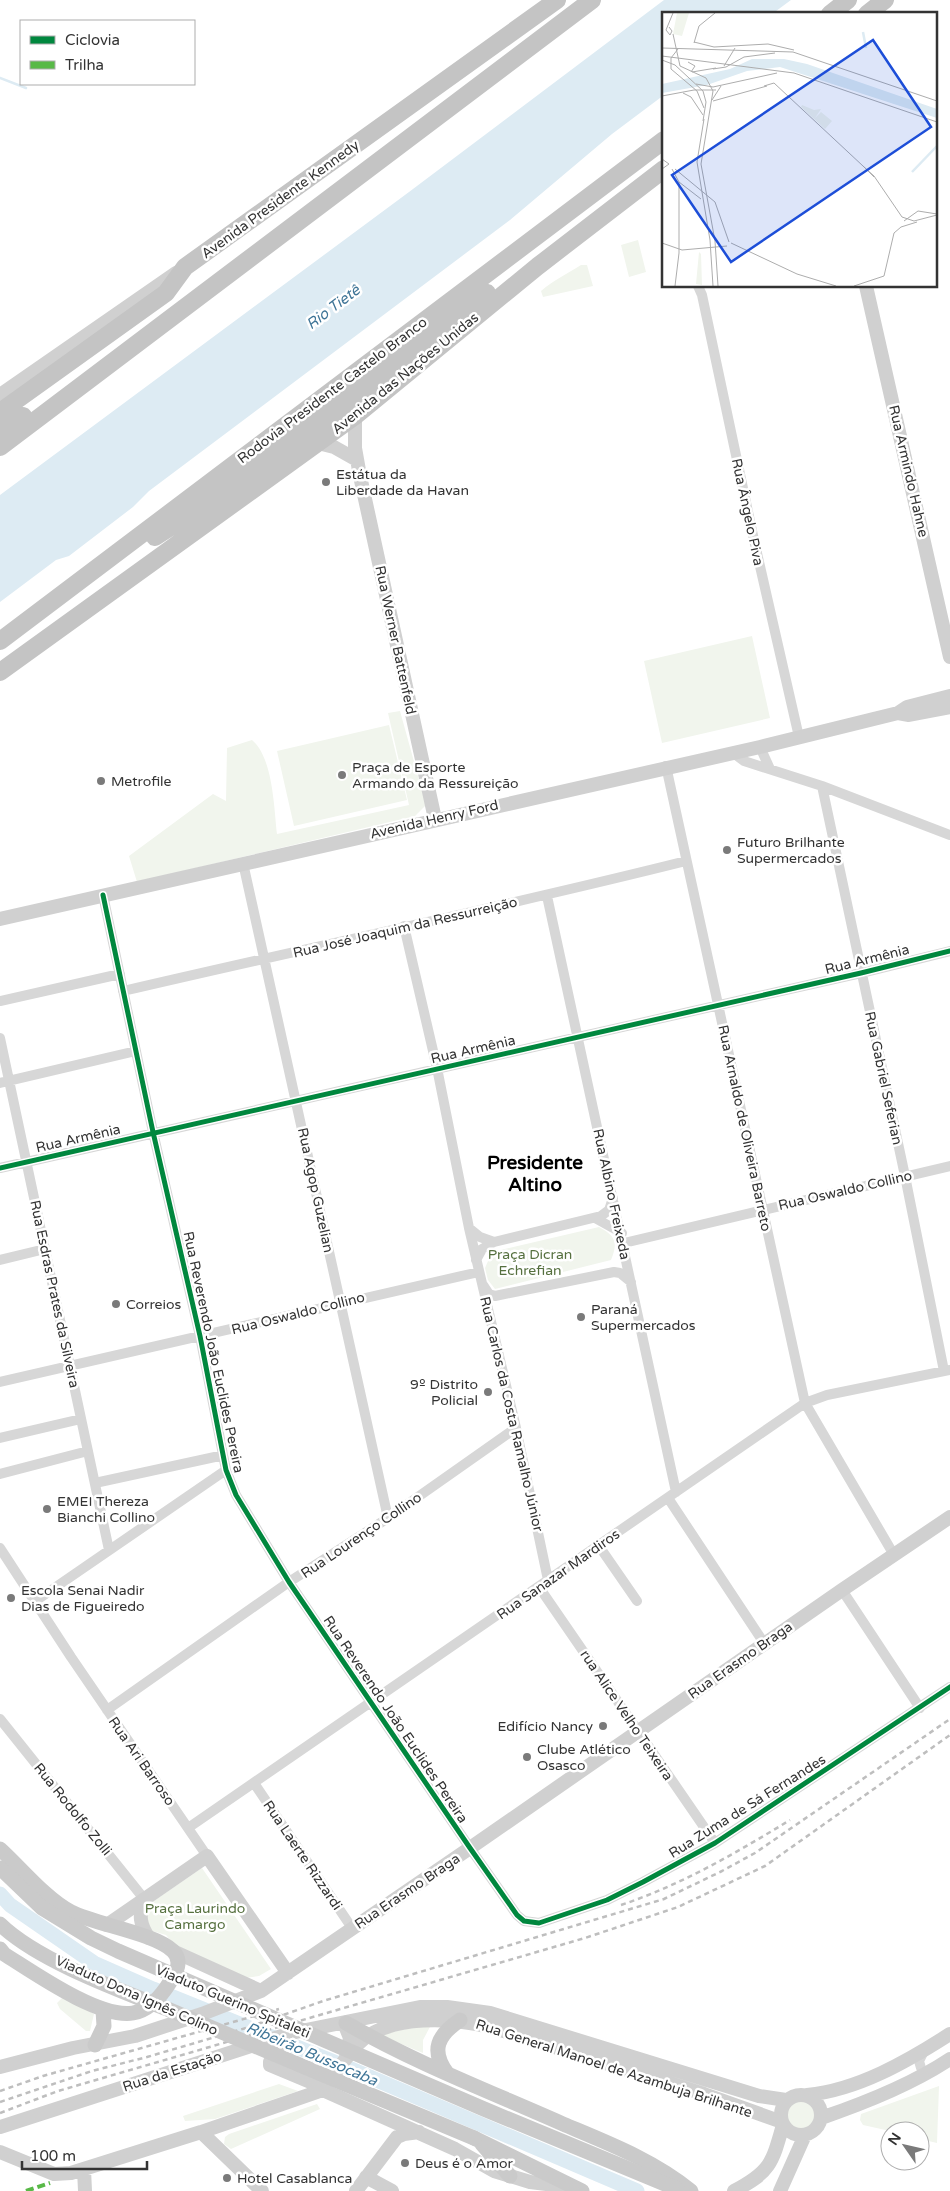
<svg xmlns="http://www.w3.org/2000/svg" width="950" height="2191" viewBox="0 0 950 2191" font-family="'Varela Round',sans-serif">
  <rect width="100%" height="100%" fill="#fff"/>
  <path fill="#f1f5ed" d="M638,240L646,272L629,277L621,245Z
    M581,265H587L593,286L543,297L541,291C554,280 567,274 581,265Z
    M752,636L770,718L662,743L644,661Z
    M400,711L426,805L415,816L137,882L129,856L213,794L226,801L227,748L252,740C273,758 274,807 277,834L409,805L388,713Z
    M389,725L407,800L294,826L277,751Z
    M599,1227C616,1236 618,1243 611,1260L495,1289L488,1280L485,1268L492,1252Z
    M202,1868L271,1969L259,1976L238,1979L177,1948L166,1935L149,1930L146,1927L148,1905Z
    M64,1996L94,2014L90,2031H86L60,2009L57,2003Z
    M431,2025L423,2040V2053L382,2036L389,2032Z
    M279,2084L298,2091L215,2119L185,2121L183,2116Z
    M939,2086L937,2143L920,2139V2131H890L863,2125L860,2120L861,2114Z
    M785 2114a15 15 0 1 1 30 0a15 15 0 1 1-30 0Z
    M317,2104L320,2109L231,2149L224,2144L225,2137L229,2134Z"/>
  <path fill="#ddebf3" d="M664,0H791L772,14H664V95L612,134L510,220L149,491L133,507L69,556L56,560L0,602V495L409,192Z"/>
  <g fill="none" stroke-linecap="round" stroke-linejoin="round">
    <path stroke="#ddebf3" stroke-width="2.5" d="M0,78L26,88"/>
    <path stroke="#ddebf3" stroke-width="15" d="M0,1894L10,1905L94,1963L153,1989L344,2066L637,2191"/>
    <path stroke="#d7d7d7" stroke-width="10" d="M698,286L702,295L754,540L799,737
      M760,747L770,769
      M732,752L744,761L822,786L950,835
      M666,766L805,1403L894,1555
      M822,786L905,1176L944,1371
      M243,863L388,1518
      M103,895L153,1132L200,1336L226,1470L236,1495L289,1582L470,1848L517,1915L524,1921L539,1923L607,1900L643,1882L715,1843L950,1687
      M547,896L676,1492
      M404,926L437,1068L469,1228L516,1428L548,1580
      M123,991C311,947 499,908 686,861
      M0,1001L120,974
      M0,1038L109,1550
      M0,1083L136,1051
      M0,1168L861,973L950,951
      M595,1218L622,1233
      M469,1228L480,1237L494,1242
      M624,1243L950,1166
      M0,1260L45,1249
      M476,1260L482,1249L494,1242L601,1216L609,1210L613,1198
      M483,1285L489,1294L495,1296L614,1272L620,1273L631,1282
      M0,1382L479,1272
      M0,1438L81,1419
      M0,1474L88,1451
      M95,1483L224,1455
      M668,1498L764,1643
      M599,1546L637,1601
      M0,1548L71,1657L207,1856
      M539,1587L715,1843
      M842,1590L920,1708
      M34,1602L226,1470
      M107,1710L289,1582L388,1518L516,1428
      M0,1719L145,1900
      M254,1783L352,1928
      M188,1828L805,1403L827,1395L950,1370
      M924,2051L919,2061L921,2068L927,2073"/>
    <path stroke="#d0d0d0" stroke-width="14" d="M866,286L950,657
      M0,395L176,273
      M355,416V448L360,476L435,819
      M318,443L334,447L357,460
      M950,696L907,707L898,713L909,715L950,707
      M0,919L760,747L898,713
      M145,1900C138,1915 140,1925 149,1938
      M107,1925L207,1856L288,1973
      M173,1951L261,1991
      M344,2023L350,2038L346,2057
      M279,2044L270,2062V2065L313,2083L323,2090L455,2149L494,2171L530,2182L554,2185L566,2191
      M0,2067L73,2048L135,2036L202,2014L261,1991L470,1848L842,1590L950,1517
      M323,2090C334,2075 345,2058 358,2044C389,2013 455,2018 494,2028L704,2094L782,2122
      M781 2115a20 20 0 1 1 40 0a20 20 0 1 1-40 0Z
      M807,2095C858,2090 908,2061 950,2034
      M821,2118C865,2103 911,2085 950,2059
      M0,2127L291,2033L420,2007H447L490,2013L759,2096L786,2100
      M201,2132L262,2191
      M0,2152L54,2174L71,2173L201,2132L323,2090
      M84,2169L85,2191
      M366,2177L392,2191
      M356,2191L397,2137L404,2134L419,2132
      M734,2191C770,2172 772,2164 783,2125
      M780,2191L805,2135"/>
    <path stroke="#cacaca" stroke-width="15" d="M0,1849C21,1868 46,1899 71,1912C97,1925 154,1933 173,1951C183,1961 176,1973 170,1982C162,1995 149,2010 133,2013C99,2019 33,1972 4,1954L0,1949
      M346,2023C415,2063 491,2092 563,2124C608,2143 653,2160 691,2191
      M95,2045L104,2026L103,2010
      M447,2073C430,2050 438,2035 460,2020
      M474,2138L582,2191
      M482,2144L510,2176"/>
    <path stroke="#c4c4c4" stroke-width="18" d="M830,14L848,0
      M867,14L885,0
      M0,412L166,293L185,267L557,0
      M0,431L23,416
      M0,447L592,0
      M155,537L206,504L345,402L487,293
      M0,641L664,140
      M0,672L355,416L538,266L664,169"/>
    <path stroke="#bebebe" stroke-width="2.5" stroke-dasharray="5 4" stroke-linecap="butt" d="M621,1905C681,1885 736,1853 790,1820
      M0,2091L43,2076L279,2009
      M0,2102L92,2071L147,2057L246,2028L323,2001L664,1899L722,1871L755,1853L950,1719
      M0,2113L58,2091L585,1938L678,1907L765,1866L950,1735"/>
    <path stroke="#cacaca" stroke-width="15" d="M0,1868L42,1908L91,1938L118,1951L484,2109L677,2189
      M0,1924C38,1961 122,1991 172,2011C273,2054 373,2096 474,2138"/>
    <path stroke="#58b947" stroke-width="4" stroke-dasharray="8 4" stroke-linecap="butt" d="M26,2191L50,2183"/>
    <g stroke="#fff" stroke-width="8">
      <path id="cycleway" d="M103,895L153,1132L200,1336L226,1470L236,1495L289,1582L470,1848L517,1915L524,1921L539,1923L607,1900L643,1882L715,1843L950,1687
        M0,1168L861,973L950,951"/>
    </g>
    <use href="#cycleway" stroke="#00873e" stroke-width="5"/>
  </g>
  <g fill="#7a7a7a" stroke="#fff" stroke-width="2">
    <circle cx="326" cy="482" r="5"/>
    <circle cx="342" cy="775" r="5"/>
    <circle cx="101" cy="781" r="5"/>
    <circle cx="727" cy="850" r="5"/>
    <circle cx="116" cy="1304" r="5"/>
    <circle cx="581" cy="1317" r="5"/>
    <circle cx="488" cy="1392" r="5"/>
    <circle cx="47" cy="1509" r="5"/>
    <circle cx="11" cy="1598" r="5"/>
    <circle cx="603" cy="1726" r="5"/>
    <circle cx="527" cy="1757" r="5"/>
    <circle cx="405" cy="2163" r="5"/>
    <circle cx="227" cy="2178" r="5"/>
  </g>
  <g text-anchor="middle" stroke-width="5" stroke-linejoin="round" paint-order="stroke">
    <g font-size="14" fill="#333" stroke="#fff">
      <text transform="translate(280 199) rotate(-36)" y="5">Avenida Presidente Kennedy</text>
      <text transform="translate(405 373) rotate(-39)" y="5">Avenida das Nações Unidas</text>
      <text transform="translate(332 390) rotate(-37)" y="5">Rodovia Presidente Castelo Branco</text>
      <text transform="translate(909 471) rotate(77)" y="5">Rua Armindo Hahne</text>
      <text transform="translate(748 512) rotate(78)" y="5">Rua Ângelo Piva</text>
      <text transform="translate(396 640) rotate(78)" y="5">Rua Werner Battenfeld</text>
      <text transform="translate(434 819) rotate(-13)" y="5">Avenida Henry Ford</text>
      <text transform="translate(405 927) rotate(-13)" y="5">Rua José Joaquim da Ressurreição</text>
      <text transform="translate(867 959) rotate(-14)" y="5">Rua Armênia</text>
      <text transform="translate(473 1049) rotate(-13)" y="5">Rua Armênia</text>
      <text transform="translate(884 1078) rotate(78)" y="5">Rua Gabriel Seferian</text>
      <text transform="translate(745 1128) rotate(78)" y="5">Rua Arnaldo de Oliveira Barreto</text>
      <text transform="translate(78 1138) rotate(-13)" y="5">Rua Armênia</text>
      <text transform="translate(316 1190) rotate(78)" y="5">Rua Agop Guzelian</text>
      <text transform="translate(845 1190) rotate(-13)" y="5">Rua Oswaldo Collino</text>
      <text transform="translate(612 1194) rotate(78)" y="5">Rua Albino Freixeda</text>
      <text transform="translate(55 1294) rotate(78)" y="5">Rua Esdras Prates da Silveira</text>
      <text transform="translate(298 1313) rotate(-14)" y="5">Rua Oswaldo Collino</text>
      <text transform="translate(214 1352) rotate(78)" y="5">Rua Reverendo João Euclides Pereira</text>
      <text transform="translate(512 1414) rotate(77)" y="5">Rua Carlos da Costa Ramalho Júnior</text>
      <text transform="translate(361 1535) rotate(-34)" y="5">Rua Lourenço Collino</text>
      <text transform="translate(558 1574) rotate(-35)" y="5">Rua Sanazar Mardiros</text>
      <text transform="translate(740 1660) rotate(-35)" y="5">Rua Erasmo Braga</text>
      <text transform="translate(627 1715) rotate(56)" y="5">rua Alice Velho Teixeira</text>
      <text transform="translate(396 1719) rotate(56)" y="5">Rua Reverendo João Euclides Pereira</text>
      <text transform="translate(142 1761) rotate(55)" y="5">Rua Ari Barroso</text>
      <text transform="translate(747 1806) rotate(-32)" y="5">Rua Zuma de Sá Fernandes</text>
      <text transform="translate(73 1809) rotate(51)" y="5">Rua Rodolfo Zolli</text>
      <text transform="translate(303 1855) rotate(56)" y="5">Rua Laerte Rizzardi</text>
      <text transform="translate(407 1891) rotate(-34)" y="5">Rua Erasmo Braga</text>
      <text transform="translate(137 1995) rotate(24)" y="5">Viaduto Dona Ignês Colino</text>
      <text transform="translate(233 2001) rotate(23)" y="5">Viaduto Guerino Spitaleti</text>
      <text transform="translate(614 2068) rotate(18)" y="5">Rua General Manoel de Azambuja Brilhante</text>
      <text transform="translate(172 2071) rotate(-18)" y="5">Rua da Estação</text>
    </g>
    <g font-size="14" fill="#333" stroke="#fff" text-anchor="start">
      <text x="336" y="479">Estátua da<tspan x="336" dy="16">Liberdade da Havan</tspan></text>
      <text x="352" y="772">Praça de Esporte<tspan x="352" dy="16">Armando da Ressureição</tspan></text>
      <text x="111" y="786">Metrofile</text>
      <text x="737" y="847">Futuro Brilhante<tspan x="737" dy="16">Supermercados</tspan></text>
      <text x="126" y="1309">Correios</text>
      <text x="591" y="1314">Paraná<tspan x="591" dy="16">Supermercados</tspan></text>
      <text x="478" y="1389" text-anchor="end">9º Distrito<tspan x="478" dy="16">Policial</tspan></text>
      <text x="57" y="1506">EMEI Thereza<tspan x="57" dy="16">Bianchi Collino</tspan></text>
      <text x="21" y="1595">Escola Senai Nadir<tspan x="21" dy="16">Dias de Figueiredo</tspan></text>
      <text x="593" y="1731" text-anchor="end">Edifício Nancy</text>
      <text x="537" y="1754">Clube Atlético<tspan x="537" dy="16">Osasco</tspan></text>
      <text x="415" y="2168">Deus é o Amor</text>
      <text x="237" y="2183">Hotel Casablanca</text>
    </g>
    <g font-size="14" fill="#56703f" stroke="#fff">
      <text x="530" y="1259">Praça Dicran<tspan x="530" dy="16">Echrefian</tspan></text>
      <text x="195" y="1913">Praça Laurindo<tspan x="195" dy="16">Camargo</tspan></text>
    </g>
    <g font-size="15" font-style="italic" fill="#3f7597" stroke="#fff">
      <text transform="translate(333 307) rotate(-37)" y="5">Rio Tietê</text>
      <text transform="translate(312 2054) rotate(23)" y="5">Ribeirão Bussocaba</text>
    </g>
    <g font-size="19" font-weight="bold" fill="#000" stroke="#fff">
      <text x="535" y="1169">Presidente<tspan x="535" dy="22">Altino</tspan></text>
    </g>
  </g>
  <g transform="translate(662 12)">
    <rect width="275" height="275" fill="#fff"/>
    <path d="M15,1H27L20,24L11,22ZM140,93L152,98L159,97L153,106L159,100L170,109L163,117L139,95ZM37,240L39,242L40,273L34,272Z" fill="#f1f5ed"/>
    <path d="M90,47H122L145,52L275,97V106L118,55L85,59L45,73L0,81V72L68,57Z" fill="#ddebf3"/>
    <path fill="none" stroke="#ddebf3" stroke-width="2.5" d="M201,20L204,36M250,160L275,134"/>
    <path fill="none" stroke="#adadad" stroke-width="1" d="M7,15L10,19L8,23L4,18L11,1M11,22L18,54L44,66L51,79L39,152L53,229L56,274M32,30L52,35L106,32L132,38M32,31L37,14L53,1M0,36L131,40L275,89M16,37L9,46V57L35,79L42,96M0,44L132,61L275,110M0,48L13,53L41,79L44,90L41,109M26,50L33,54L29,60M62,54L73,36M51,57L64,55L82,45L113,41M30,60L54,56M34,72L51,75L115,61M102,74L112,71L201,154M21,81L29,85L41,103M0,84L32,78H54M50,88L59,74M51,89L105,74M42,107L35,150L48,228L51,274M0,147L7,152L0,157M10,157L17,170V241L13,274M13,157L53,190L67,230M212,165L201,154L212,164L240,205L252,209L275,203M17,170L39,187M242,209L256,199L275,202M239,215L255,210M0,231L20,238L65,234M69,231L135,262L174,274M192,274L222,264L232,221L239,215"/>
    <path fill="#1d4ed8" fill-opacity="0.15" stroke="#1d4ed8" stroke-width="2.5" d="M211,28L269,115L69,250L10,163Z"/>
    <rect width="275" height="275" fill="none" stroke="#333" stroke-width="2.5"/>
  </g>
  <rect x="20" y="20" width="175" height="65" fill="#ffffff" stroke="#adadad"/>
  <rect x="30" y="36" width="25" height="8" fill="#00873e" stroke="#adadad"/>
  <text x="65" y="45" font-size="15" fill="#333333">Ciclovia</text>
  <rect x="30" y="61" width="25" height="8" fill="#58b947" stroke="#adadad"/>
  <text x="65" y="70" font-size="15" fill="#333333">Trilha</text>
  <g transform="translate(905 2146) rotate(304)"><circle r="24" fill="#ffffff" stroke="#adadad"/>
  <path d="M0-4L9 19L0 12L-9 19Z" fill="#7a7a7a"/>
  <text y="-8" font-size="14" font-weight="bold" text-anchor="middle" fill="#333333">N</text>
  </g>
  <path d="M22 2161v8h125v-8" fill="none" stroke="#333333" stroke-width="2.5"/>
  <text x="30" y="2161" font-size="15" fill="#333333" stroke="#ffffff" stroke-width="4" paint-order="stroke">100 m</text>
</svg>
